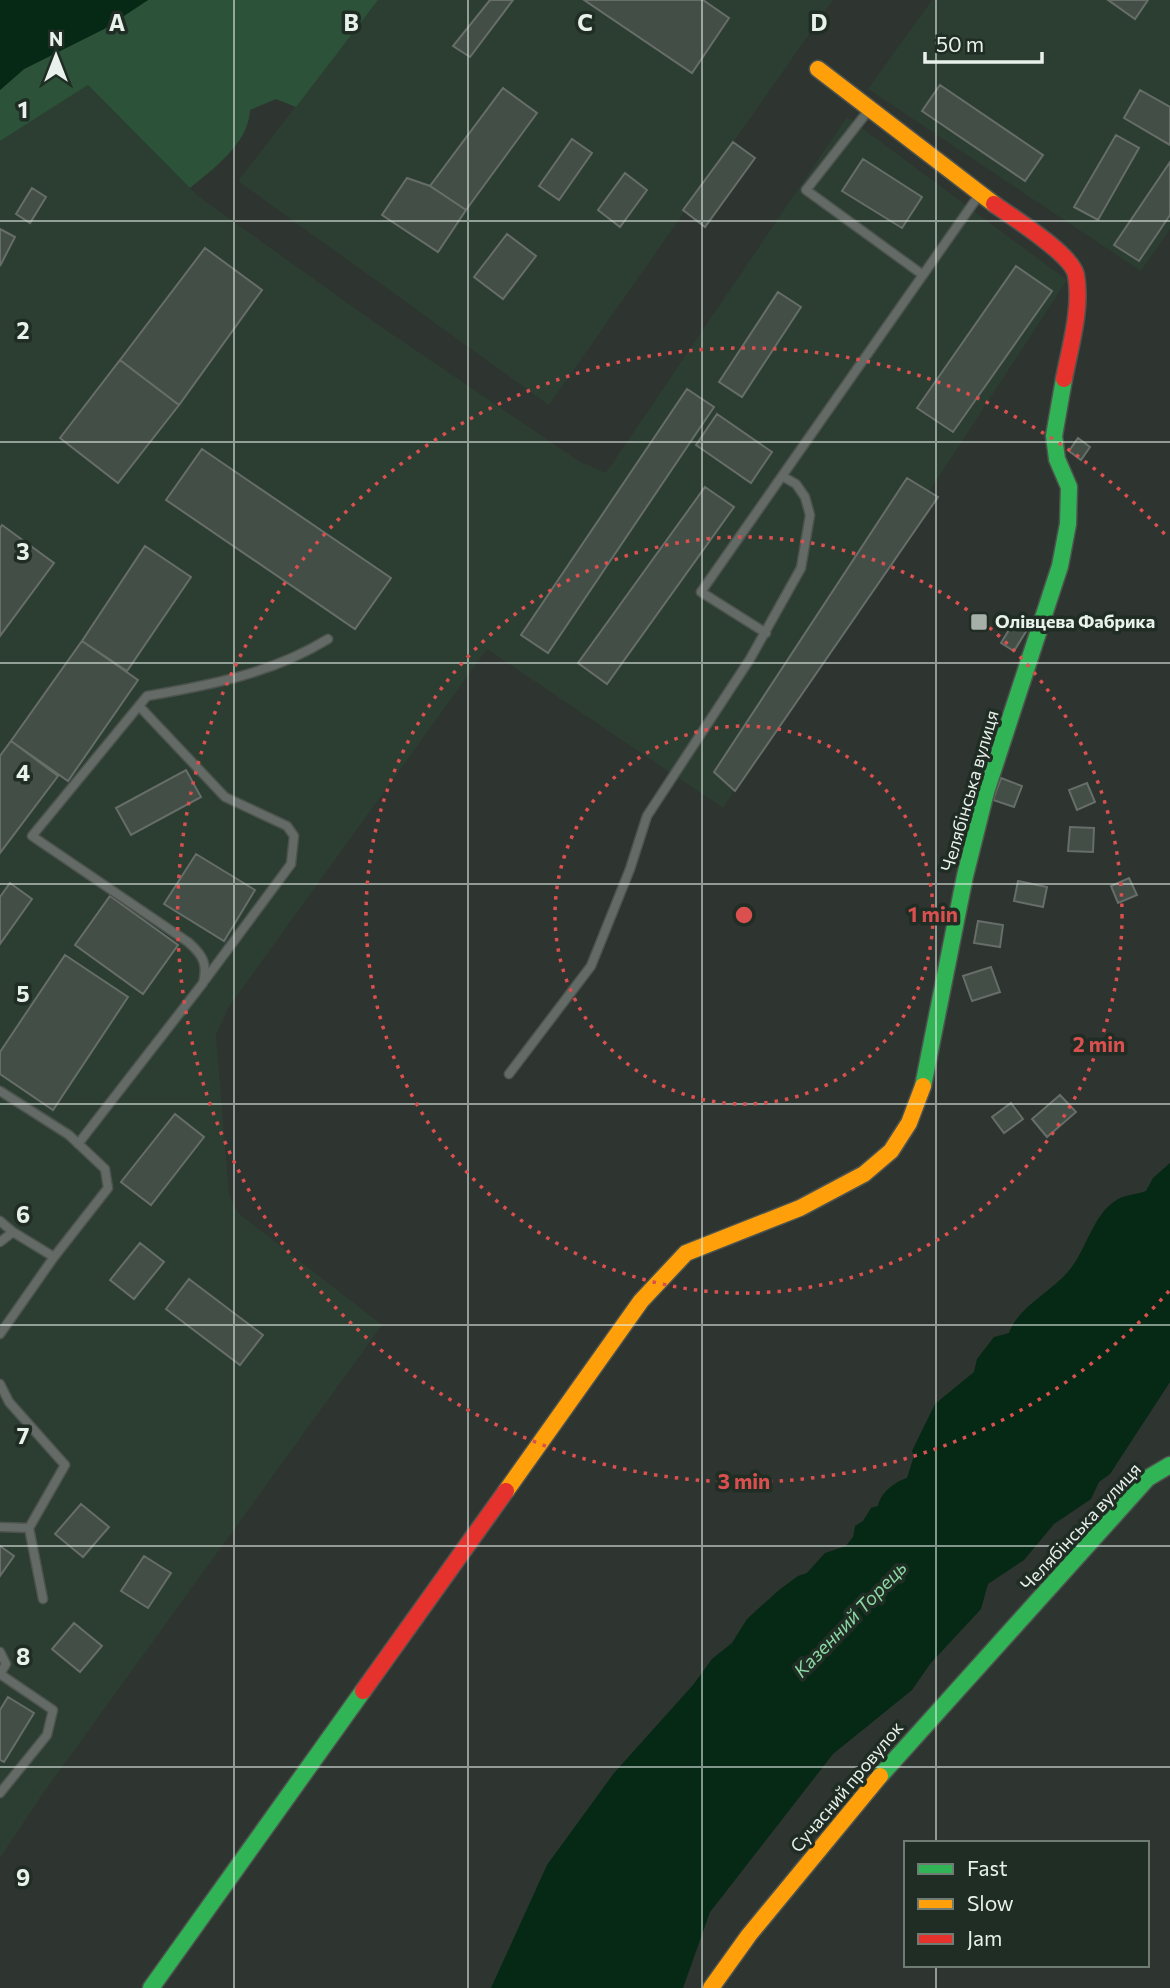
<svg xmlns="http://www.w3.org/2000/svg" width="1170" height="1988" viewBox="0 0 1170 1988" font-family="Commissioner,sans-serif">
  <rect width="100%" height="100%" fill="#2e342f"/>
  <path fill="#2c3e32" d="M378,0H833L549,405L238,181Z
    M932,0H1170V229L1141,271L868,89Z
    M88,85L199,197L364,315L580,462L606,473L847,117L1067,280L723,808L487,649L228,1008L216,1035L229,1195L238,1213L382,1325L44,1792L0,1858V141Z"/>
  <path fill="#2c5239" d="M148,0H378L296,107L276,99L250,110C249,143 213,169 190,188L88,85L0,141V90L24,69L104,29Z"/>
  <path fill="#052915" d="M0,0H148L104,29L24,69L0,90Z
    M1170,1163V1382L1110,1474L1099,1482L1091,1499L1054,1524L1024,1560L988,1584L981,1609L930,1664L912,1690L833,1754L710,1912L683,1988H491L547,1865L614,1773L693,1685L712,1659L732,1643L747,1619L779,1590L798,1576L807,1573L825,1553L846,1546L853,1537L855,1526L863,1521L871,1508L878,1506C881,1492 895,1482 907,1478L914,1456L912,1451L935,1404L974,1372L977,1359L994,1337L1009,1333C1019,1305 1053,1292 1071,1268C1087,1248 1094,1211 1120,1198C1127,1195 1138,1194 1146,1191L1153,1178Z"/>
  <path fill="#424e46" stroke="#676d69" stroke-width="2" d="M490,0H513L470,57L453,46Z
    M584,0H703L729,18L692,73Z
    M1108,0H1148L1135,19Z
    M940,85L1043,155L1025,181L922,111Z
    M503,88L537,113L466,210L430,186Z
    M1140,90L1170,107V145L1124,118Z
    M1116,135L1139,148L1098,220L1074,207Z
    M572,139L592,153L559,200L539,186Z
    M733,142L755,158L705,227L683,210Z
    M863,159L922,197L902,228L842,191Z
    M1170,162V215L1139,261L1114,245Z
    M625,173L647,190L620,227L598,210Z
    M407,178L430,186L466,210L438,252L382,215Z
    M32,188L46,197L30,223L16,214Z
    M0,229L15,237L0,266Z
    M507,234L536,256L503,299L474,277Z
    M205,248L262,290L179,405L120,360Z
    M1016,266L1052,291L953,432L917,408Z
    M778,292L801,307L742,397L719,382Z
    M120,360L179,405L118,483L60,438Z
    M687,389L714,407L548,653L521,635Z
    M717,414L772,452L751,483L696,445Z
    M1078,438L1090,447L1081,460L1069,451Z
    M202,449L391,578L355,629L166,500Z
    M907,478L938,497L735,791L714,772Z
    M705,487L734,507L607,684L578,663Z
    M2,525L54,563L0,636V528Z
    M145,546L191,577L127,671L82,641Z
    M1017,617L1030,625L1014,651L1001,643Z
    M82,641L138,680L68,781L11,741Z
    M11,741L58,776L0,853V756Z
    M186,770L201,797L131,835L116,808Z
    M1001,778L1022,786L1014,807L993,800Z
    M1087,783L1095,802L1077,810L1069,790Z
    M1070,827L1094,828L1093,852L1068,851Z
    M196,854L255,890L224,941L164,904Z
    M1129,878L1137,895L1118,903L1111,886Z
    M1018,881L1047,887L1043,907L1014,901Z
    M10,883L32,899L0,944V897Z
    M110,896L178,945L143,994L75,945Z
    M978,921L1003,925L1000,947L974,943Z
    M65,955L128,997L53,1110L0,1074V1052Z
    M991,967L1000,992L972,1001L963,976Z
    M1060,1095L1076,1112L1047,1137L1032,1119Z
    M1011,1103L1023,1119L1004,1133L992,1117Z
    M175,1114L204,1137L151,1205L121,1182Z
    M140,1243L164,1262L134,1299L110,1280Z
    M189,1279L263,1335L240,1365L166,1309Z
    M81,1504L109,1527L83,1557L55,1534Z
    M0,1546L14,1556L0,1576Z
    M144,1556L171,1573L148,1608L121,1591Z
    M74,1623L102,1646L80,1672L52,1649Z
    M8,1697L34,1713L4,1762L0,1760V1710Z"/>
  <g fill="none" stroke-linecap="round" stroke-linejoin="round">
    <g stroke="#4d534e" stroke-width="11">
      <path id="lane" d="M868,111L806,190L923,275
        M766,633L701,592L782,476
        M139,706L225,797L287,826L294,836L291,864L205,980
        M509,1074L591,966L630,869L647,816L750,659L801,568L810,515L805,497L796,484L782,476L979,195
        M0,1091L69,1135L105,1169L108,1188L54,1257
        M78,1144L203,983C208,964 203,955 188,942L32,836L147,696C211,685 273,673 328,639
        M0,1221L13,1232L0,1242
        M0,1334L54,1257L13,1232
        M0,1384L9,1402L65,1465L29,1528L0,1527
        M29,1528L43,1599
        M0,1652L6,1664L0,1674
        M0,1793L47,1735L53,1710L0,1674"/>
    </g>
    <g stroke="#4d534e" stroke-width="19">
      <path id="fast" d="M923,1086L965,876L986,792L1060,566L1068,524L1069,487L1057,459L1054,436L1064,379
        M880,1776L1148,1478L1170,1465
        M151,1988L363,1691"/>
    </g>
    <g stroke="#4d534e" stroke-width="19">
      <path id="slow" d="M818,69L994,204
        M506,1491L641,1301L686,1253L800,1208L864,1174L891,1151L909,1123L923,1086
        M711,1988L749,1935L880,1776"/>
    </g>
    <g stroke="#4d534e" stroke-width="19">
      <path id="jam" d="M994,204C1012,217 1072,254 1076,275C1082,308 1070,347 1064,379
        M363,1691L506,1491"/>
    </g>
    <use href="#lane" stroke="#646a66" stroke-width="8"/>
    <use href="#fast" stroke="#30b455" stroke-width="16"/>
    <use href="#slow" stroke="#ff9f0a" stroke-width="16"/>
    <use href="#jam" stroke="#e5322d" stroke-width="16"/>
  </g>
  <path fill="none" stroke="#e8f1eb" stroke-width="2" stroke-opacity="0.55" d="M234,0V1988M468,0V1988M702,0V1988M936,0V1843M0,221H1170M0,442H1170M0,663H1170M0,884H1170M0,1104H1170M0,1325H1170M0,1546H1170M0,1767H1170M936,1965V1988"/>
  <g fill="none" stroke="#da504f" stroke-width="3.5" stroke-dasharray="3.5 7">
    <circle cx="744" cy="915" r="189"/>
    <circle cx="744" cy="915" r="378"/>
    <path d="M1169 1291A567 567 0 1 1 1169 539"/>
  </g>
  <rect fill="#a7afa9" stroke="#202d24" stroke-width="2.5" x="970" y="613" width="18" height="18" rx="3.5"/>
  <g text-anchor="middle" stroke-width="7" stroke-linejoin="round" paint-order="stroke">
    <g font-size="18" font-weight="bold" fill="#e8f1eb" stroke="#202d24" text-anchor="start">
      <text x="995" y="628">Олівцева Фабрика</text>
    </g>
    <g font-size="18" fill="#e8f1eb" stroke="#202d24">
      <text transform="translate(970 791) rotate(-74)" y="6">Челябінська вулиця</text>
      <text transform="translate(1081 1527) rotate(-47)" y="6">Челябінська вулиця</text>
      <text transform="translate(847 1787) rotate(-50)" y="6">Сучасний провулок</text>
    </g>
    <g font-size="19" font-style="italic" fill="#8cd8a5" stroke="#202d24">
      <text transform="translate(850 1619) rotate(-46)" y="7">Казенний Торець</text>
    </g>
  </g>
  <g font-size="23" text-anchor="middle" font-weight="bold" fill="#e8f1eb" stroke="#202d24" stroke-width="7" stroke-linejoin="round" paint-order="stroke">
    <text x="117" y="31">A</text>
    <text x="351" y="31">B</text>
    <text x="585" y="31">C</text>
    <text x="819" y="31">D</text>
    <text x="23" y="118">1</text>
    <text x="23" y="339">2</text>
    <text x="23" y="560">3</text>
    <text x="23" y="781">4</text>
    <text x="23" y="1002">5</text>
    <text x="23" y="1223">6</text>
    <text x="23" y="1444">7</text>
    <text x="23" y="1665">8</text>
    <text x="23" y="1886">9</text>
  </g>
  <circle cx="744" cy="915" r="10" fill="#da504f" stroke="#202d24" stroke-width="3.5"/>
  <g font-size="21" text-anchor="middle" font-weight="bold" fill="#da504f" stroke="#202d24" stroke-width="7" stroke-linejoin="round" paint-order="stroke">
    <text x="933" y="922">1 min</text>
    <text x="1099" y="1052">2 min</text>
    <text x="744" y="1489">3 min</text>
  </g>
  <rect x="904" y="1841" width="245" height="126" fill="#202d24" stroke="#707b74" stroke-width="2"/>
  <rect x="918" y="1864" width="35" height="10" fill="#30b455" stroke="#707b74" stroke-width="2"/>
  <text x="967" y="1876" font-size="21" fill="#e8f1eb">Fast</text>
  <rect x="918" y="1899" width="35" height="10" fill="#ff9f0a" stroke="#707b74" stroke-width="2"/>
  <text x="967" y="1911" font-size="21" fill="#e8f1eb">Slow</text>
  <rect x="918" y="1934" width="35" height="10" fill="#e5322d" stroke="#707b74" stroke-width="2"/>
  <text x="967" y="1946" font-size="21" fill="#e8f1eb">Jam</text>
  <g transform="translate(56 56)" stroke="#202d24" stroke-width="5" paint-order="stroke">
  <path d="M0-5L12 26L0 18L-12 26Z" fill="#e8f1eb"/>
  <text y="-10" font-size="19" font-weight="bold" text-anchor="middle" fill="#e8f1eb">N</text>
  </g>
  <path d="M925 52v10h117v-10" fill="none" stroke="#e8f1eb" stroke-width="3.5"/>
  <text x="936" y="52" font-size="21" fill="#e8f1eb" stroke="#202d24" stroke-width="5" paint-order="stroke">50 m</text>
</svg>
